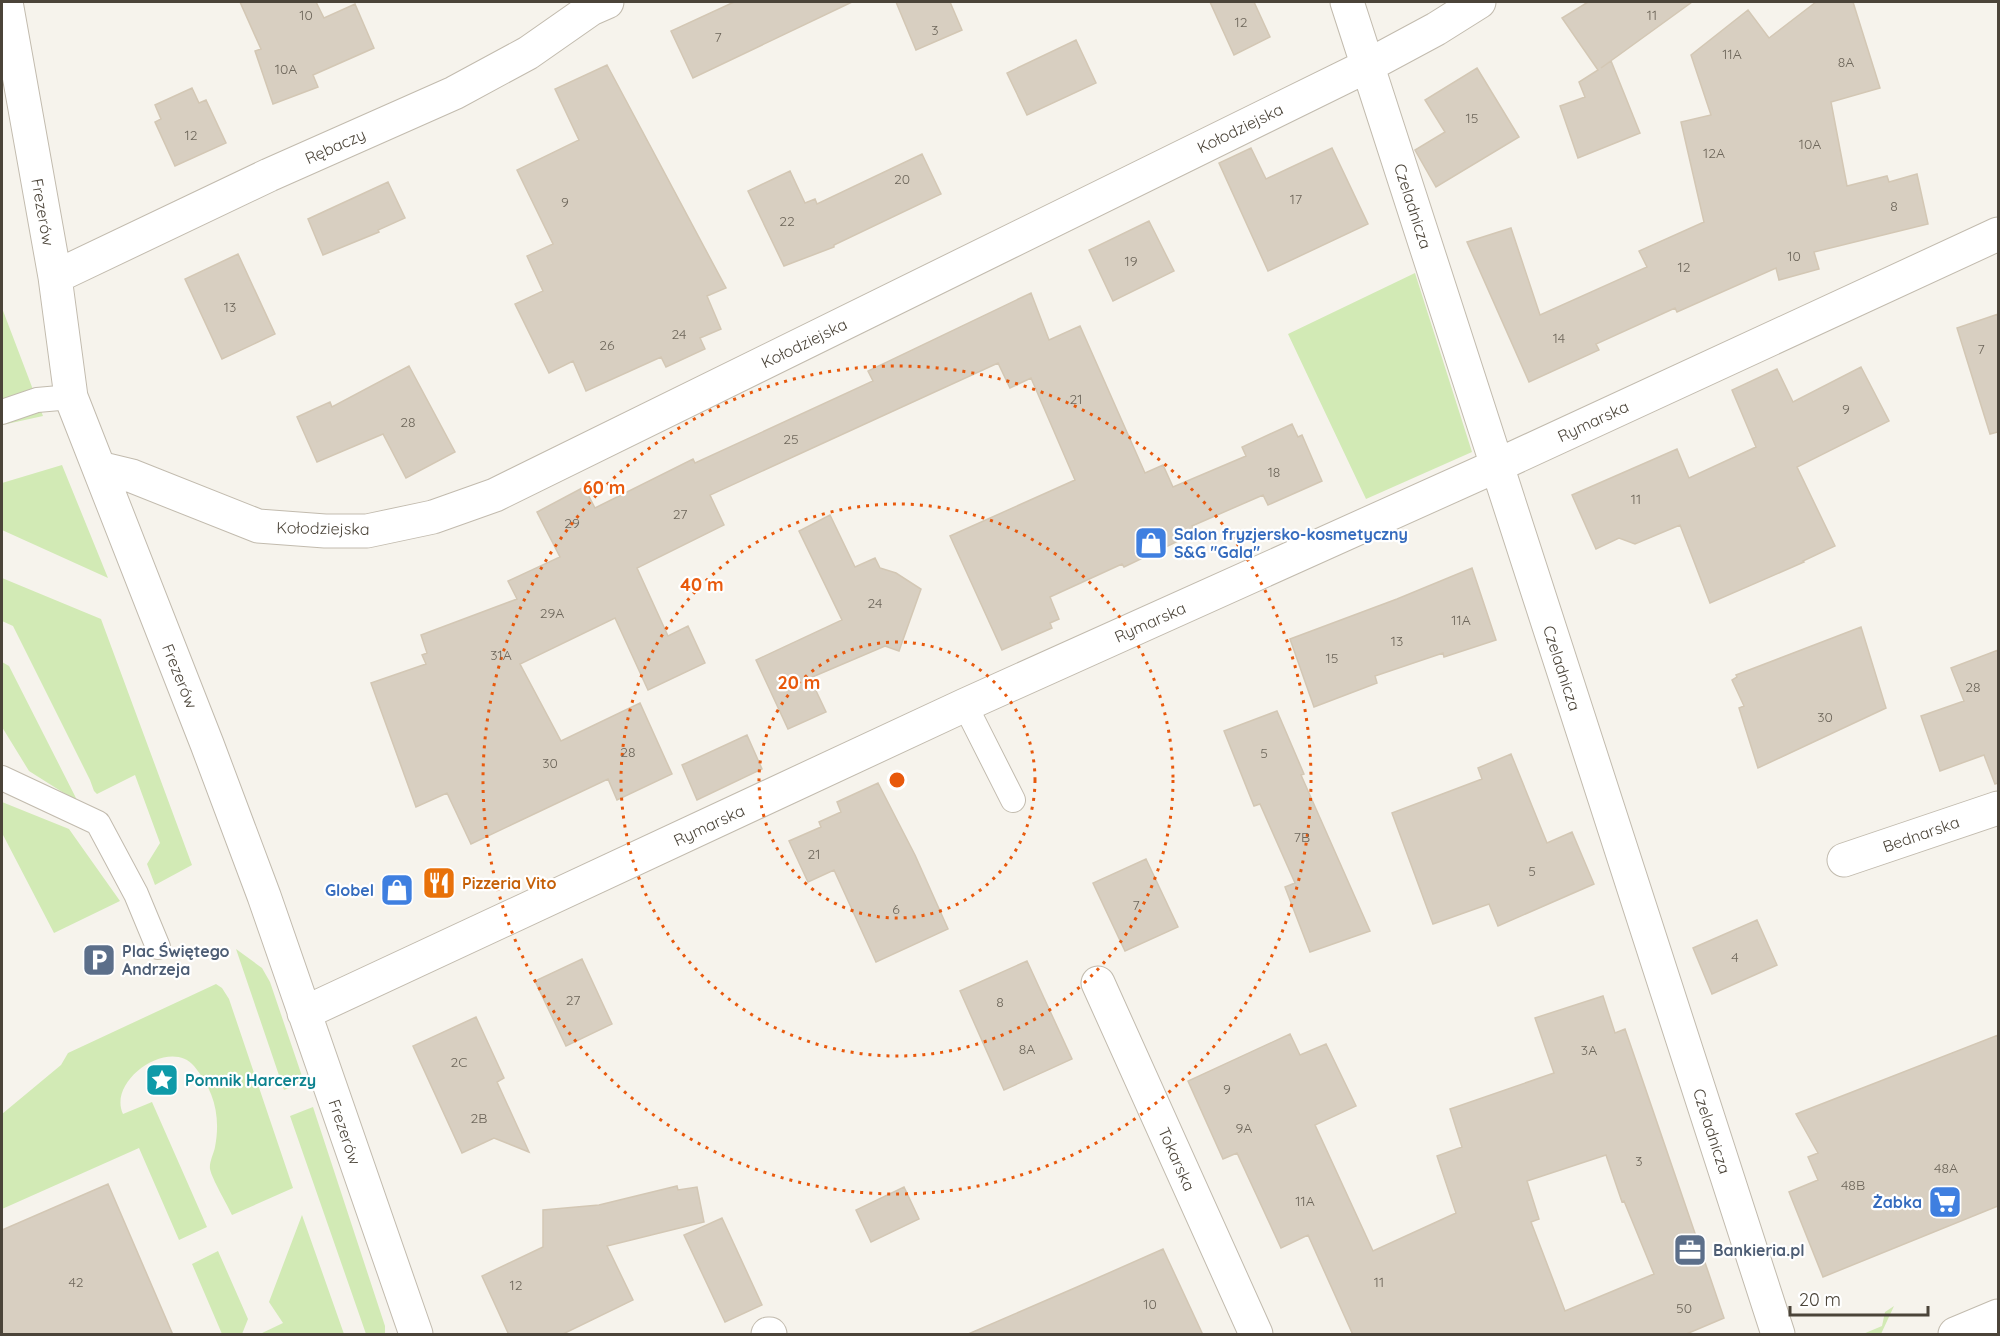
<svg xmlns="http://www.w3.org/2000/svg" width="2000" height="1336" viewBox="0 0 2000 1336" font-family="Quicksand,sans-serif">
  <rect width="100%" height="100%" fill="#f6f3ec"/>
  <path fill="#d2eab5" d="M1415,273L1472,452L1366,499L1288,334Z
    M2,308L43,416L2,425Z
    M62,465L108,578L2,530V483Z
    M2,578L101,619L192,865L155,885L147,864L160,843L135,775L97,794L94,791L90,780L13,626L2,621Z
    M2,662L9,666L78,802L29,771L2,727Z
    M2,802L69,829L120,901L54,933L2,833Z
    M236,949L262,968L270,982L304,1082L284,1090Z
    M216,984L222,988L229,999L293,1188L232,1215C227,1204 212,1179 210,1169C209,1162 214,1153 215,1147C221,1116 214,1090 194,1066C170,1037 107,1080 123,1114L152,1102L207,1227L179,1240L139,1148L2,1209V1114L61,1065L68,1053Z
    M313,1107L385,1326V1334H366L290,1116Z
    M302,1215L344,1334H260L283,1323L269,1302Z
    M218,1251L248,1319L242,1334H222L192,1264Z
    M1894,1306L1881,1334H1863L1882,1326L1885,1312Z"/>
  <path fill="#d8cfc1" stroke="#d3c7b4" stroke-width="1.5" fill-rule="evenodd" d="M240,2H316L324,18L355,4L374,48L313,75L318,87L273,104L255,51L261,49Z
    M734,2H852L693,78L671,31Z
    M896,2H950L962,30L916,50Z
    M1210,2H1254L1270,37L1234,55Z
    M1588,2H1692L1601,68L1611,61L1640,133L1578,158L1560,106L1585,97L1579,82L1598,70L1562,18Z
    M1816,2H1853L1880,88L1831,102L1847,186L1887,176L1889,182L1917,174L1928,224L1814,252L1819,269L1779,280L1776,268L1677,312L1675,308L1596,344L1599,350L1529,382L1467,242L1511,228L1540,315L1647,267L1639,251L1704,222L1681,122L1711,115L1691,55L1748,10L1769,38Z
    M1076,40L1096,83L1027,115L1007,73Z
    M607,65L726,288L707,296L721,329L700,338L705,349L666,367L661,357L586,391L573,361L549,373L515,304L543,291L527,256L553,244L517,170L579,140L555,89Z
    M1477,68L1519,137L1436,187L1415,150L1445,132L1425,100Z
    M192,88L199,103L206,100L226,143L175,166L155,122L161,119L155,105Z
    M1251,148L1266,179L1332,148L1368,224L1268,271L1219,163Z
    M922,154L941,194L834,245V247L784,266L748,191L790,171L805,203L815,199L817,204Z
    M388,182L405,218L378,230L379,232L323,255L308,219Z
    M1149,221L1174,271L1113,301L1089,250Z
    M238,254L275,334L222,359L185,279Z
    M1031,293L1049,340L1080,326L1145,473L1163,465L1173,487L1246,456L1242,447L1292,424L1298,437L1302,435L1322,481L1268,505L1263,495L1192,526L1195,533L1124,567L1122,564L1050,597L1059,619L1050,623L1052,628L1002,650L950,536L1075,480L1031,378L1010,388L998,363L710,495L724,525L637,568L668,636L688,626L705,663L648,690L615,618L520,664L561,741L640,703L672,774L617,800L608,779L471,844L447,793L416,807L371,683L426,664L422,655L427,653L421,635L517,599L508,581L560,557L537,512L584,487L595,508L693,459L695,463L873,381L868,371Z
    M1998,314V432L1990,434L1957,328Z
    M409,366L455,452L406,478L383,434L317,462L297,417L330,402L332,407Z
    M1861,367L1889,421L1797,467L1835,546L1803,561L1804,562L1710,603L1680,525L1635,544L1619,538L1596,549L1572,495L1677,449L1689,478L1756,447L1732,390L1777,369L1793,402Z
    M830,515L855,567L875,558L880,568L896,573L921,589L899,651L885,646L810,678L826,712L788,729L756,660L842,620L799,531Z
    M1472,568L1496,640L1444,657L1443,653L1375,676L1377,683L1314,707L1290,639L1397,599Z
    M1861,627L1886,708L1758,768L1739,708L1744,706L1732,680L1737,677L1736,675Z
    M1998,650V783L1995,784L1984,755L1940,771L1921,716L1964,701L1951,668Z
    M1277,711L1304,774L1301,775L1370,931L1310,952L1285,887L1295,883L1260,804L1254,806L1224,731Z
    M747,735L762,769L697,800L682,765Z
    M1511,754L1547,843L1572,832L1594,884L1498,926L1489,904L1433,924L1392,813L1482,779L1478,768Z
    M878,783L915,855L948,929L876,962L834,870L808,882L789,841L821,827L819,822L841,812L837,802Z
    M1146,859L1178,927L1125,951L1093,883Z
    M1757,920L1777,965L1712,994L1693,948Z
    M582,959L612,1024L566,1046L535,981Z
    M1027,961L1072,1059L1004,1090L960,991Z
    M1603,996L1615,1033L1625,1029L1724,1318L1684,1335H1353L1308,1235L1281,1248L1237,1153L1223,1159L1188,1081L1290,1034L1300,1055L1326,1044L1356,1106L1315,1125L1373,1251L1456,1213L1437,1156L1462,1147L1450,1109L1554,1073L1535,1018ZM1606,1155L1622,1202L1624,1201L1654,1274L1565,1311L1531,1222L1539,1219L1527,1181Z
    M476,1017L504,1078L497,1082L529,1152L494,1138L462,1153L413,1046Z
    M1998,1035V1206L1823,1277L1789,1192L1818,1180L1808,1157L1818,1153L1796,1114Z
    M108,1184L173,1335H2V1230Z
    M677,1186L678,1190L697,1187L704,1222L607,1246L633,1300L561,1335H509L482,1276L543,1247V1210L599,1205Z
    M904,1187L919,1219L871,1242L856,1210Z
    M722,1218L762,1305L725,1322L684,1235Z
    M1163,1249L1203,1335H966L1077,1287Z"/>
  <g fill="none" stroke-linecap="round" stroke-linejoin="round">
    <g stroke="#c2bbae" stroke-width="26">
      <path id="service" d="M2,412L37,400L71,397
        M965,705L1013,800
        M2,778L98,823L136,894L158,947"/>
    </g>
    <g stroke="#c2bbae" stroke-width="35">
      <path id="minor" d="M6,2L55,277L71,397L207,744L264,896L416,1334
        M1347,2L1778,1334
        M55,277L269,175L454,93L528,53L591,9L607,2
        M99,468L132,476L258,526L325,531H367L433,517L495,495L1369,65L1436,29L1479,2
        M1844,860L1998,808
        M1098,983L1256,1334
        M304,1013L965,705L1496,466L1998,234
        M768,1334H770"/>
    </g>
    <g stroke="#c2bbae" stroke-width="35">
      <path id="tertiary" d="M1955,1334L1998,1316"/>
    </g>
    <use href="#service" stroke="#fff" stroke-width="24"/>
    <use href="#minor" stroke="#fff" stroke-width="33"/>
    <use href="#tertiary" stroke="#fff" stroke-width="33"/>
  </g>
  <g fill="none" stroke="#e8590c" stroke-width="3" stroke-dasharray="3 6">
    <circle cx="897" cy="780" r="138"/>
    <circle cx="897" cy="780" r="276"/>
    <circle cx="897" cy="780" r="414"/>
  </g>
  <defs>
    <g id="shop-square" transform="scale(1.725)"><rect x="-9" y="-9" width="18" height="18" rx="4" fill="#3f7fe0" stroke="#fff"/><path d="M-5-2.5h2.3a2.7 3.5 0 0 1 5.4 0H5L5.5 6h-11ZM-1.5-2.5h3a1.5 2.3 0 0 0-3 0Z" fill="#fff"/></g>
    <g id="restaurant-square" transform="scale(1.725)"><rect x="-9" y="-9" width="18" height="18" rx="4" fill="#e8710a" stroke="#fff"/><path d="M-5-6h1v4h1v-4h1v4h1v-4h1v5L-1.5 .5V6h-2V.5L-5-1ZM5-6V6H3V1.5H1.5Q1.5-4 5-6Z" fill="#fff"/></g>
    <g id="parking-square" transform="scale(1.725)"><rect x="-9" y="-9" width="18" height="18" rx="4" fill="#5c6f8a" stroke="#fff"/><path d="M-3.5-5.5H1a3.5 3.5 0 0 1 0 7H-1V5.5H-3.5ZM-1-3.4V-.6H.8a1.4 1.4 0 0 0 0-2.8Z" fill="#fff"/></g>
    <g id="sight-square" transform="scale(1.725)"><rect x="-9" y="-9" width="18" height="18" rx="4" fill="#0f9aa8" stroke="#fff"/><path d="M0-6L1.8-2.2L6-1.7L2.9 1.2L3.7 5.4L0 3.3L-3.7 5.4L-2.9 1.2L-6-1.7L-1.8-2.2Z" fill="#fff"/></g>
    <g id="supermarket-square" transform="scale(1.725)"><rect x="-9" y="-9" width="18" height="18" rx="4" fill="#3f7fe0" stroke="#fff"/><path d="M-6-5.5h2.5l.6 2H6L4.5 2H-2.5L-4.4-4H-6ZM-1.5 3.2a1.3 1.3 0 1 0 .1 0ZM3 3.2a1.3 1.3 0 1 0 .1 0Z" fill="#fff"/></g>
    <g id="office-square" transform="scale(1.725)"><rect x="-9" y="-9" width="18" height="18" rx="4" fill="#5c6f8a" stroke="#fff"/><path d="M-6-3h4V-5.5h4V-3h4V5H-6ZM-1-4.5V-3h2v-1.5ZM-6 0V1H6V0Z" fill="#fff"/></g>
  </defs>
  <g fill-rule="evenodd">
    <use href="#shop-square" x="1151" y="543"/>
    <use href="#restaurant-square" x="439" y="883"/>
    <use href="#shop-square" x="397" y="890"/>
    <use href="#parking-square" x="99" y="960"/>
    <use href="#sight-square" x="162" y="1080"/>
    <use href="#supermarket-square" x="1945" y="1202"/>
    <use href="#office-square" x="1690" y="1250"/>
  </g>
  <g text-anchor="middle" stroke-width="4.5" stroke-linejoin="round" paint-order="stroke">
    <g font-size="14" fill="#6e675b">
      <text x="306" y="20">10</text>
      <text x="1652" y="20">11</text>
      <text x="1241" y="27">12</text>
      <text x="935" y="35">3</text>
      <text x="718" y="42">7</text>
      <text x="1732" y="59">11A</text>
      <text x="1846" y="67">8A</text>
      <text x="286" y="74">10A</text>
      <text x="1472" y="123">15</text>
      <text x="191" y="140">12</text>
      <text x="1810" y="149">10A</text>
      <text x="1714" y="158">12A</text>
      <text x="902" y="184">20</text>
      <text x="1296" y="204">17</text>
      <text x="565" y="207">9</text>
      <text x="1894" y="211">8</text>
      <text x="787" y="226">22</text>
      <text x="1794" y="261">10</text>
      <text x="1131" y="266">19</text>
      <text x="1684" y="272">12</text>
      <text x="230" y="312">13</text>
      <text x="679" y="339">24</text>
      <text x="1559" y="343">14</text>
      <text x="607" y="350">26</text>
      <text x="1981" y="354">7</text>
      <text x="1076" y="404">21</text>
      <text x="1846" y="414">9</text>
      <text x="408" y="427">28</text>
      <text x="791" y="444">25</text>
      <text x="1274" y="477">18</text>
      <text x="1636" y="504">11</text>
      <text x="680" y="519">27</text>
      <text x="572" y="528">29</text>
      <text x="875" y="608">24</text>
      <text x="552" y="618">29A</text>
      <text x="1461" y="625">11A</text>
      <text x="1397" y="646">13</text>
      <text x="501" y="660">31A</text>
      <text x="1332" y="663">15</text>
      <text x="1973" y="692">28</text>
      <text x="1825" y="722">30</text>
      <text x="628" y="757">28</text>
      <text x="1264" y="758">5</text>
      <text x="550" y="768">30</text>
      <text x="1302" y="842">7B</text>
      <text x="814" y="859">21</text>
      <text x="1532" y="876">5</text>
      <text x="1136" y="910">7</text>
      <text x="896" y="914">6</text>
      <text x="1735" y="962">4</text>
      <text x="573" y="1005">27</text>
      <text x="1000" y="1007">8</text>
      <text x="1027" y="1054">8A</text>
      <text x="1589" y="1055">3A</text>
      <text x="459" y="1067">2C</text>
      <text x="1227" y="1094">9</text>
      <text x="479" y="1123">2B</text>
      <text x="1244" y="1133">9A</text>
      <text x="1639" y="1166">3</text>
      <text x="1946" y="1173">48A</text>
      <text x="1853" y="1190">48B</text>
      <text x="1305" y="1206">11A</text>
      <text x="76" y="1287">42</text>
      <text x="1379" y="1287">11</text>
      <text x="516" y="1290">12</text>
      <text x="1150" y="1309">10</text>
      <text x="1684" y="1313">50</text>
    </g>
    <g font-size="16" fill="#4b4439" stroke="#fff">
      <text transform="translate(1240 128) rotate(-26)" y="6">Kołodziejska</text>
      <text transform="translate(335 146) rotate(-24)" y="6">Rębaczy</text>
      <text transform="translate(1413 206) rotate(72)" y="6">Czeladnicza</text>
      <text transform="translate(43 212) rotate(80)" y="6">Frezerów</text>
      <text transform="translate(804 343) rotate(-26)" y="6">Kołodziejska</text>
      <text transform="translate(1593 421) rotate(-25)" y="6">Rymarska</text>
      <text transform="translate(323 528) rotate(1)" y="6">Kołodziejska</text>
      <text transform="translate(1150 622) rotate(-24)" y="6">Rymarska</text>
      <text transform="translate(1562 668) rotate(72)" y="6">Czeladnicza</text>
      <text transform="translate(180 676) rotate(68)" y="6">Frezerów</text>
      <text transform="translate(709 825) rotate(-25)" y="6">Rymarska</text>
      <text transform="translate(1921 834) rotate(-19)" y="6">Bednarska</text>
      <text transform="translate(1712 1131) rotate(72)" y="6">Czeladnicza</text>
      <text transform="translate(345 1132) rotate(71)" y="6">Frezerów</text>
      <text transform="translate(1177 1159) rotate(66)" y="6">Tokarska</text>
    </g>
    <g font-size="16" font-weight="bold" fill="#366cbe" stroke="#fff" text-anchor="end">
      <text x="1174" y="540" text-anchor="start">Salon fryzjersko-kosmetyczny<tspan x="1174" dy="18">S&amp;G "Gala"</tspan></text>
      <text x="374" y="896">Globel</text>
      <text x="1922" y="1208">Żabka</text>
    </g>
    <g font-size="16" font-weight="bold" fill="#c56008" stroke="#fff" text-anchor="start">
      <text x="462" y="889">Pizzeria Vito</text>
    </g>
    <g font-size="16" font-weight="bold" fill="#4e5e75" stroke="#fff" text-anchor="start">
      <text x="122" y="957">Plac Świętego<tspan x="122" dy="18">Andrzeja</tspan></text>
      <text x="1713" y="1256">Bankieria.pl</text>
    </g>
    <g font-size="16" font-weight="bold" fill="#0d838f" stroke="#fff" text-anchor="start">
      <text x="185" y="1086">Pomnik Harcerzy</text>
    </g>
  </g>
  <circle cx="897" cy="780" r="9" fill="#e8590c" stroke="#fff" stroke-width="3"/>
  <g font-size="18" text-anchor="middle" font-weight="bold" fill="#e8590c" stroke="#fff" stroke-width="4.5" stroke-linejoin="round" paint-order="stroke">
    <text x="604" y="494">60 m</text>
    <text x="702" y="591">40 m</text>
    <text x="799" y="689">20 m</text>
  </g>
  <rect width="2000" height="1336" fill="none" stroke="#4b4439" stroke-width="6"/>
  <path d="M1790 1306v9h138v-9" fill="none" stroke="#4b4439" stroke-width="3"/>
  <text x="1799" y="1306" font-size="18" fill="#4b4439" stroke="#ffffff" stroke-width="4.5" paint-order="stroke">20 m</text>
</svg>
